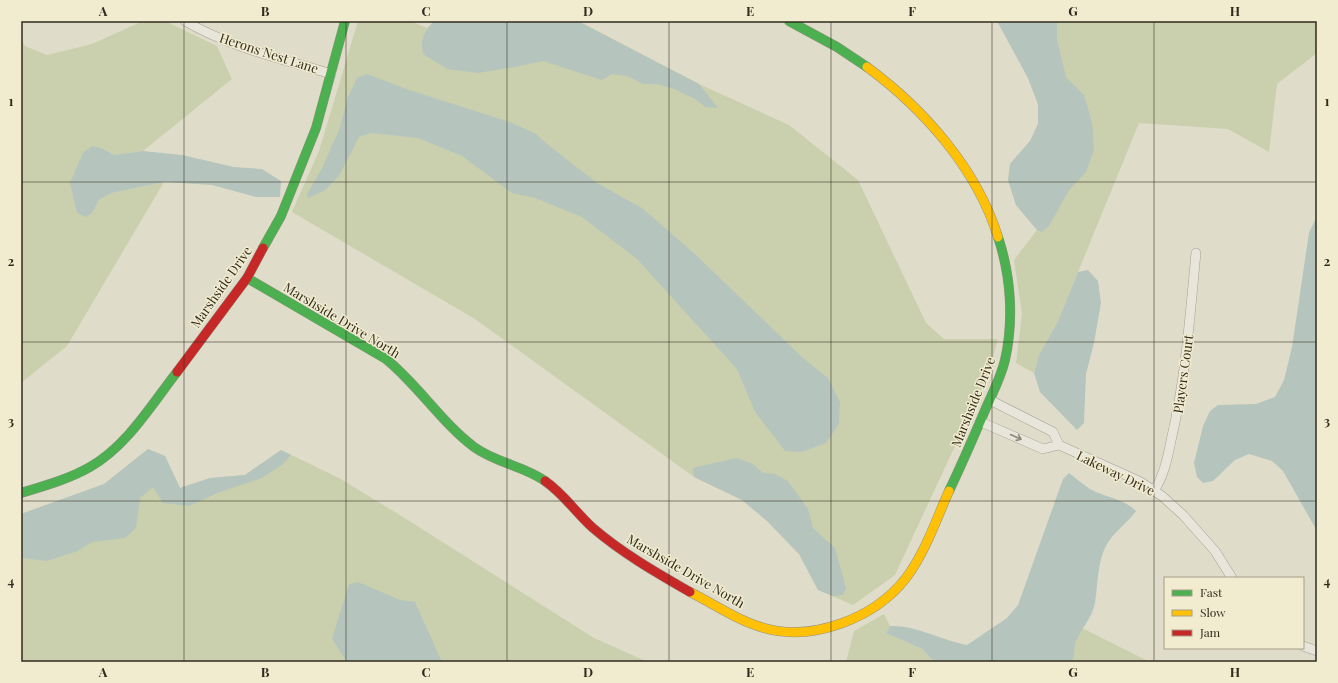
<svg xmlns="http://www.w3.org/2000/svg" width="1338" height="683" viewBox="0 0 1338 683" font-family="'Playfair Display',serif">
  <rect width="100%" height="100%" fill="#dfddca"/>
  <path fill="#cad0ad" d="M143,21H165L217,46L232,79L143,151L114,155L104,149L93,212L99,200L112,193L164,182L67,346L21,383V39L25,46L47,55L92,44Z
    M358,21H410L427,28L434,21H578L699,84L789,125L858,180L926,323L944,339H998L988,375L895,575L853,605L818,590L799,554L767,521L742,500L694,477L475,319L292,212L319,151Z
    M997,21H1317V53L1277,84L1269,152L1228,129L1139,123L1058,321L1039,355L1034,373L1016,363L1022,314L1014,260L1037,230L1016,205L1008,180L1010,164L1030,141L1038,124V104L1028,78Z
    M148,449L165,456L180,488L210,478L245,475L281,450L339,478L403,517L594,638L648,662H21V514L104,484Z
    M884,614L890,626L886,633L922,649L934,662H846L854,631Z
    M1082,628L1150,662H963Z"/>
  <path fill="#b5c5bd" d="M434,21H578L699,84L718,108L705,107L695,99L674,89L657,84H644L627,76L612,74L602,80L543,61L515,67L478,73L447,69L423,54C420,40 424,32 434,21Z
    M997,21H1057V39L1066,77L1084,95L1092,122L1094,150L1086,172L1069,190L1049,226L1042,232L1037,230L1016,205L1008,180L1010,164L1030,141L1038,124V104L1028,78Z
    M367,74L409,90L510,122L536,134L547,144L597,183L642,208L696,255L803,358L828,378L840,402L839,424L826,443L802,452L785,451L755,412L737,369L637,259L582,217L535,198L512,193L462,156L418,138L371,133L359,137L339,176L324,191L308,198L307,194L321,170L339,130L348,97L357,78Z
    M92,146L104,149L114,155L143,151L182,155L234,167L262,169L281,181L280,197H256L212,185L164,182L112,193L99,200L93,212L86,217L77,213L70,183L83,153Z
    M1315,220H1317V531L1283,471L1272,461L1249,454L1235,460L1213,481L1203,483L1197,477L1194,463L1203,426L1210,411L1218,405L1256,404L1275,397L1284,380L1292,347L1309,233Z
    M1088,270L1098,281L1101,303L1094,343L1086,374L1084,423L1077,430L1040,392L1034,373L1039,355L1058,321L1078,272Z
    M148,449L165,456L180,488L210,478L245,475L281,450L291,455L282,465L262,478L220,492L189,506L163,503L153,487L140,498L136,528L125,538L93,542L75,552L47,561L21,558V514L104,484Z
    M736,458L753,464L763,473L775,474L788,481L808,509L813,528L835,548L846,588L843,595L833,596L818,590L799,554L767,521L742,500L694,477L693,468Z
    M1069,473C1076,478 1082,484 1090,489C1104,497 1125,499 1136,511C1127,524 1113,532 1106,546C1097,563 1098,585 1095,603C1092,619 1080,629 1075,644C1074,651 1075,656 1071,662H934L922,649L886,633L890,626C916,625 941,640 967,645L1007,618L1018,605L1063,479Z
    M358,582L400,600L415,602L442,662H347L332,639L349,584Z"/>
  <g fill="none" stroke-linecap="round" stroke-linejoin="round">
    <g stroke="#a4a093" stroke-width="10">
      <path id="street" d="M185,21C229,47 283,59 331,74
        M990,400L1053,432L1059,445
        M981,422L1043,449L1059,445L1139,481L1162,496L1183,515L1215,551L1232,578
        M1154,491C1165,474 1168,455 1172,436C1186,376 1190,314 1196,253
        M1303,646L1317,651"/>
    </g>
    <g stroke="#949184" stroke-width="10">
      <path id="fast" d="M789,21L837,47L867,67
        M263,248L281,216L316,128L345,21
        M247,278L386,359C418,385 441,422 474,447C496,463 524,466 545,481
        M949,491C962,464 974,436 986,408C993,392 1001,377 1005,360C1014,320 1011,276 998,237
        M21,493C44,486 69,479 90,467C127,446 152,404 177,372"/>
    </g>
    <g stroke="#949184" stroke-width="10">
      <path id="slow" d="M867,67C924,109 977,169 998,237
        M690,592C714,604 738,621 764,628C813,642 875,618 906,578C925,553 936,520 949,491"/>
    </g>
    <g stroke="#949184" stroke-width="10">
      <path id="jam" d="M177,372L247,278L263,248
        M545,481C564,494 576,513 593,528C622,553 657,573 690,592"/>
    </g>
    <use href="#street" stroke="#e8e6db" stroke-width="9"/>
    <use href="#fast" stroke="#4caf50" stroke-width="9"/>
    <use href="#slow" stroke="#ffc107" stroke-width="9"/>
    <use href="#jam" stroke="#c62828" stroke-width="9"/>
  </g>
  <defs><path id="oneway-shaft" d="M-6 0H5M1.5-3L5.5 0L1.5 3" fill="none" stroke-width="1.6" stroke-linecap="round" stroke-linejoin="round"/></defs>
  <use stroke="#8c887c" href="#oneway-shaft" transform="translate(1016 437) rotate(24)"/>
  <path fill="none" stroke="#312a1d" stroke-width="1" stroke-opacity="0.55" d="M184,21V662M346,21V662M507,21V662M669,21V662M831,21V662M992,21V662M1154,21V662M21,182H1317M21,342H1317M21,501H1317"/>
  <g text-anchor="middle" stroke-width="3" stroke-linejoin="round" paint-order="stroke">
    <g font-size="13" fill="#312a1d" stroke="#f1eccf">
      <text transform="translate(269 53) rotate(18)" y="5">Herons Nest Lane</text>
      <text transform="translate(221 287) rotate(-55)" y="5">Marshside Drive</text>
      <text transform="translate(342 320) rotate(31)" y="5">Marshside Drive North</text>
      <text transform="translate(1183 374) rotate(-82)" y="5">Players Court</text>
      <text transform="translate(973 402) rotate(-68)" y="5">Marshside Drive</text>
      <text transform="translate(1116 473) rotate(26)" y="5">Lakeway Drive</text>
      <text transform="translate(686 571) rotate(30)" y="5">Marshside Drive North</text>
    </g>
  </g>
  <rect width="1338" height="683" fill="none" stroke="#f1eccf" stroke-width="44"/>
  <rect x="1164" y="577" width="140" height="72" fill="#f1eccf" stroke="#a49e88"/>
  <rect x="1172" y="590" width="20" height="6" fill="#4caf50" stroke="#a49e88"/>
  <text x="1200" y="597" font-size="12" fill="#312a1d">Fast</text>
  <rect x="1172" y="610" width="20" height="6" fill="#ffc107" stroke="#a49e88"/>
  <text x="1200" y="617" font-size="12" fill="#312a1d">Slow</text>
  <rect x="1172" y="630" width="20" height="6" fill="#c62828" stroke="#a49e88"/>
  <text x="1200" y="637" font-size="12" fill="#312a1d">Jam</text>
  <rect x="22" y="22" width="1294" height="639" fill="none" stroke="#312a1d" stroke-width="1.5"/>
  <g font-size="13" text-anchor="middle" font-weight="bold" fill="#312a1d">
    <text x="103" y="16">A</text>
    <text x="265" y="16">B</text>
    <text x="426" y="16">C</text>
    <text x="588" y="16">D</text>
    <text x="750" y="16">E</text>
    <text x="912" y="16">F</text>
    <text x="1073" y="16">G</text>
    <text x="1235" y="16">H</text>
    <text x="11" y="106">1</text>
    <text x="1327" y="106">1</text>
    <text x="11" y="266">2</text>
    <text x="1327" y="266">2</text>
    <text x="11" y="426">3</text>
    <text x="1327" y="426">3</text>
    <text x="11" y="586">4</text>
    <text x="1327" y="586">4</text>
    <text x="103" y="677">A</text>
    <text x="265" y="677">B</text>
    <text x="426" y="677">C</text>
    <text x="588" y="677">D</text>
    <text x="750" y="677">E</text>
    <text x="912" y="677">F</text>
    <text x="1073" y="677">G</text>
    <text x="1235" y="677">H</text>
  </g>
</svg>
